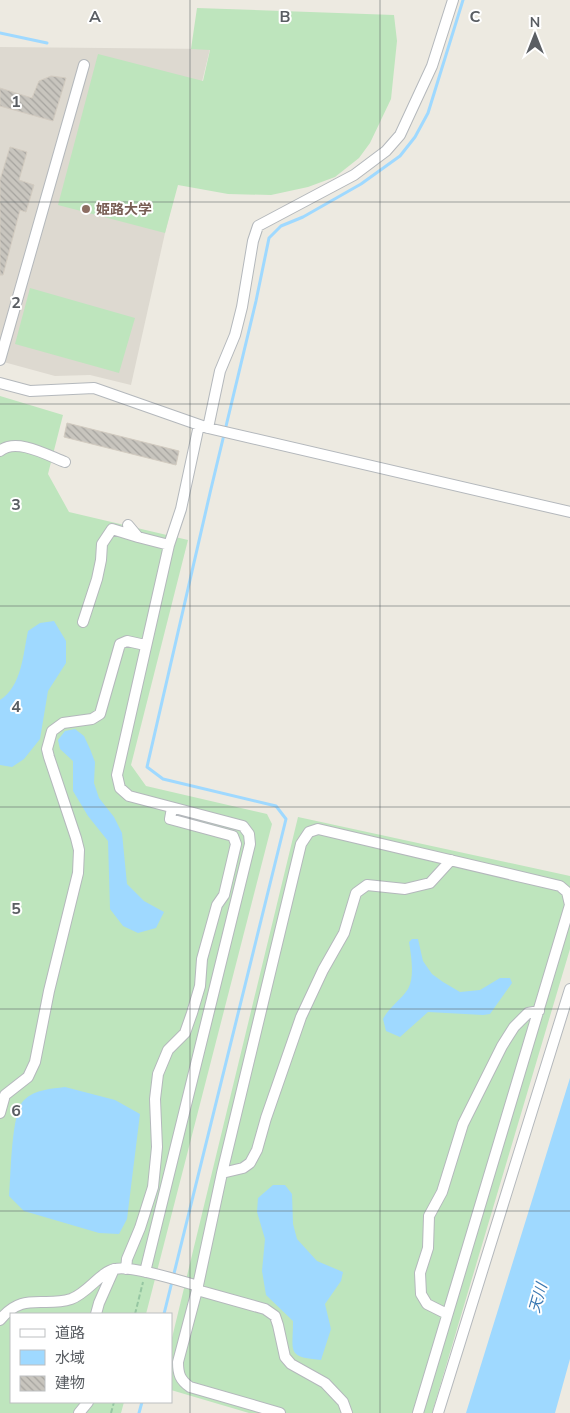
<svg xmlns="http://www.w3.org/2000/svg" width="570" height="1413" viewBox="0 0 570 1413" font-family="'Nunito Sans','Noto Sans JP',sans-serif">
  <defs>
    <pattern id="building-back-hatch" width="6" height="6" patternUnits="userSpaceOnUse" patternTransform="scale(1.25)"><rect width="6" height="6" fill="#c8c5be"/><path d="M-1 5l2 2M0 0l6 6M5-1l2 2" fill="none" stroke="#a5a39e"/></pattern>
  </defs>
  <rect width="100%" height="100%" fill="#edeae1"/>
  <path fill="#ddd9d0" d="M0,47L210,49L165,233L131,385L90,375L55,376L0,361Z"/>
  <path fill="#bee5bd" d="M197,8L394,15L397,41L391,99L370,143L359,158L335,177L308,187L271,195L228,194L178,185L165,233L58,205L98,54L203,81L210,50L191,49Z
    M30,288L135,318L119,373L15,344Z
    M0,396L63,415L48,474L69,512L188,540L131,765L146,786L267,814L272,824L146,1314H11V1402H124L121,1413H0Z
    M298,817L570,876V949L432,1413H249L171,1390V1342Z"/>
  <path fill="#9fd9ff" d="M54,621L66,641V663L48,691L40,739L24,759L12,767L0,765V700C22,686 23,654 28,631L40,623Z
    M75,729L84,736L90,749L95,762L94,783L99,798L114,817L122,833L127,884L144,901L164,912L156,928L138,933L123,926L110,909L108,841L88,816L73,791V761L60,749L58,740L65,731Z
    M412,939H418L423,961L432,974L443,982L460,992L480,990L500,978H510L512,983L490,1014L483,1015L428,1012L400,1037L386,1031L383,1019C389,1007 401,1000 408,989C415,977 411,955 409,942Z
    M570,1078V1359L555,1413H466Z
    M65,1087L115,1100L140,1114L127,1219L119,1234L99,1233L24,1211L9,1196C11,1176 11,1112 24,1100C36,1089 51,1089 65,1087Z
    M273,1185H285L292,1194L293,1224L297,1239L317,1261L343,1272L341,1281L325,1304L331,1329L321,1360C286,1357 293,1352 293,1321L266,1295L262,1271L265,1239L257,1212L258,1198Z"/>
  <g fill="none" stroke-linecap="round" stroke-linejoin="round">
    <path stroke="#9fd9ff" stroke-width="3" d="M0,33L47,43
      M164,1314L286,819L276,806L163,779L147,767L210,493L256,301L269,238L281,226L303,217L361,184L400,156L415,137L428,113L463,0
      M139,1413L142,1402"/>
  </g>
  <path fill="url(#building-back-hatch)" stroke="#d2cbc0" d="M51,76L66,78L53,121L0,106V88L32,98L39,81Z
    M10,147L27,152L19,180L34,185L26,212L20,210L3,275H0V180Z
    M67,423L179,451L176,465L64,437Z"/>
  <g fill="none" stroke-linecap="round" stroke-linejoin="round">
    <g stroke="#b4b8bc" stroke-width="12">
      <path id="minor" d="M0,360L84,65
        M0,383L30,391L94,388L208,428L570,512
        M208,428L220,371L235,335L242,307L253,241L258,226L354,175L386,151L400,135L432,66L453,0
        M0,451C16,437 49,456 65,462
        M128,525L138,537L169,545L181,509L199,425
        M83,622L97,579L101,560L102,544L112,529L138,537
        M0,1113L5,1095L28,1077L35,1062L49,991L78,873L79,850L76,838L49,757L47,749L52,731L63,723L92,719L100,714L120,644L127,641L145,645
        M222,1173L243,1168L250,1163L257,1150L266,1118L301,1017L323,970L344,933L356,893L367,885L405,889L430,883L451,860
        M126,1269L127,1259L140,1228L153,1187L157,1147L155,1099L158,1074L168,1050L185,1033L192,1013L200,986L202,959L217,905L224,895L236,844L233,836L170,819L172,808
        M145,1272L250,844L249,834L243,826L129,796L120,788L117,775L169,545
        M197,1290L265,1309L275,1316L278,1325L285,1357L291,1364L325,1383L343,1402L347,1413
        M96,1314L99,1303L114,1269
        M447,1314L427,1304L421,1294L420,1273L428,1248L429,1216L442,1192L463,1124L502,1046L514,1027L528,1013L539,1011
        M0,1320C23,1291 43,1308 71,1299C88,1293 100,1272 115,1269C130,1265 181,1281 198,1286
        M79,1413L88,1402
        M280,1413L190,1387C180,1380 178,1374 178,1362L197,1290L222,1173L301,844L309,832L318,829L560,886L567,892L570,905L418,1413
        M438,1413L570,989"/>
    </g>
    <path stroke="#96c6a2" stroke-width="2" stroke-dasharray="5 2.5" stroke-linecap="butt" d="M135,1314L143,1282
      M111,1413L114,1402"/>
    <use href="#minor" stroke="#fff" stroke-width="10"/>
  </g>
  <path fill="none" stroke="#5a5e63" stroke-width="1" stroke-opacity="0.55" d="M190,0V1413M380,0V1413M0,202H570M0,404H570M0,606H570M0,807H570M0,1009H570M0,1211H570"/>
  <circle fill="#8d6e63" stroke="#fff" stroke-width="2" cx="86" cy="209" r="5"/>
  <g text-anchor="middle" stroke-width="4" stroke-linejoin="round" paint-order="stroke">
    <g font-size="14" font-weight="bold" fill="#785e54" stroke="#fff" text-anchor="start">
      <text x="96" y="214">姫路大学</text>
    </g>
    <g font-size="15" font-style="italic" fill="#3c79b2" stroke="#fff">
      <text transform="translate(538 1298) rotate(-74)" y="5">天川</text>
    </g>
  </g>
  <g font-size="16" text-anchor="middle" font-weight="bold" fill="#5a5e63" stroke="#fff" stroke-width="4" stroke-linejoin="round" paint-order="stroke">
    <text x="95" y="22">A</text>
    <text x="285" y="22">B</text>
    <text x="475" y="22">C</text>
    <text x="16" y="107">1</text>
    <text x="16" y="308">2</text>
    <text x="16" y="510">3</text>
    <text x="16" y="712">4</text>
    <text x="16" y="914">5</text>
    <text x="16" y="1116">6</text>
  </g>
  <rect x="10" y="1313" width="162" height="90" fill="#ffffff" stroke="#bdbfc1"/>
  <rect x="20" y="1329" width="25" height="8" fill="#ffffff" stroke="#bdbfc1"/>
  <text x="55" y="1338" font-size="15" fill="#5a5e63">道路</text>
  <rect x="20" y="1350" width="25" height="15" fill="#9fd9ff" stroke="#bdbfc1"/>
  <text x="55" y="1363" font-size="15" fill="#5a5e63">水域</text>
  <rect x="20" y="1376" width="25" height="15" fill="url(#building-back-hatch)" stroke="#bdbfc1"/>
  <text x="55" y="1388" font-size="15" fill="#5a5e63">建物</text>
  <g transform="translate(535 35)" stroke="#ffffff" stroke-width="4" paint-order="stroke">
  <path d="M0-4L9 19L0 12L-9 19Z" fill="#5a5e63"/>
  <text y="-8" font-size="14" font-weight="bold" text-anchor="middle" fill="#5a5e63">N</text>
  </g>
</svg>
